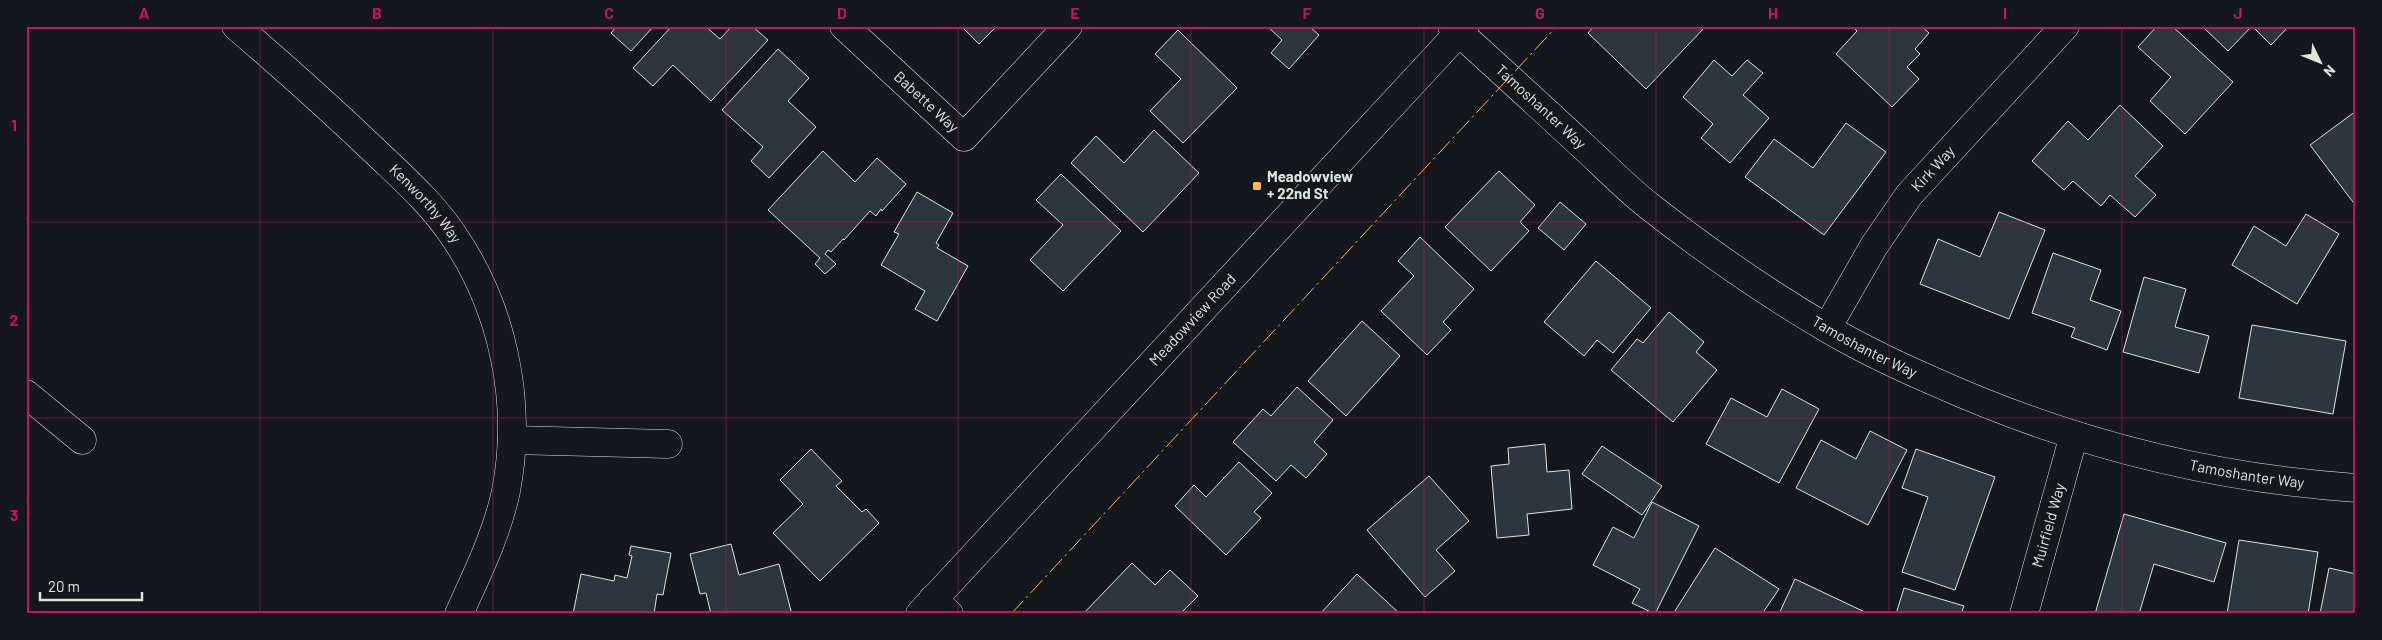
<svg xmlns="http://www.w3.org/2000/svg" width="2382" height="640" viewBox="0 0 2382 640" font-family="Barlow,sans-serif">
  <rect width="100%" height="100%" fill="#14181c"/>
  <path fill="#2c363c" stroke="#d8e6dc" d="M617,26H654L631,51L611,33Z
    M672,26H705L720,39L732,26H752L768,40L711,101L673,65L653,86L633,68Z
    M961,26H997L979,44Z
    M1267,26H1309L1319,35L1289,69L1271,53L1282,40Z
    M1594,26H1706L1646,89L1588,33Z
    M1852,26H1921L1929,33L1915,49L1920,54L1907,67L1919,79L1892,107L1836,54L1857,31Z
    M2157,26H2172L2233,82L2185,134L2150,101L2171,77L2138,47Z
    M2202,26H2289L2271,45L2252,26L2228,51Z
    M1178,30L1237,88L1183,143L1150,111L1181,79L1155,54Z
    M778,49L809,78L788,101L816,127L769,178L751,161L763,147L722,110Z
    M1714,60L1732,76L1747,60L1763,73L1743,95L1769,118L1730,163L1701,138L1713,124L1683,97Z
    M2120,105L2163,146L2135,176L2156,195L2135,217L2110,195L2101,206L2073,181L2064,190L2032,161L2068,121L2088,140Z
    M2356,111V206L2310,145Z
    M1846,123L1886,152L1824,235L1745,177L1774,139L1813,168Z
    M1154,130L1199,173L1143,232L1071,163L1096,136L1124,163Z
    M823,151L855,182L877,158L906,184L882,211L881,209L876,216L870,211L844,240L843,239L831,252L828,250L825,254L836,264L825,274L815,264L820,258L768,210Z
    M1499,171L1535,205L1520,222L1529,231L1491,271L1445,227Z
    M1061,174L1121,231L1063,291L1030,260L1063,225L1036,200Z
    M917,192L953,213L936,243L939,245L937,248L968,266L937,321L915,309L925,291L881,265L899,234L894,232Z
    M1560,202L1586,224L1564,250L1538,228Z
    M1999,212L2045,230L2009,319L1920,284L1938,239L1980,257Z
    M2306,214L2339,234L2297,304L2232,265L2254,226L2286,246Z
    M1420,237L1474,289L1443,322L1451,330L1427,355L1381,311L1414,276L1398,261Z
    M2053,253L2101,270L2090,300L2121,311L2107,350L2071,337L2075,328L2032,313Z
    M1596,261L1651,308L1613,353L1597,340L1584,356L1544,322Z
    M2144,277L2186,289L2175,327L2209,336L2199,373L2123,352Z
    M1669,312L1704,342L1696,352L1717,370L1673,422L1611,370L1637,339L1643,343Z
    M1362,321L1400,356L1346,416L1308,381Z
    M2252,325L2346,341L2333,414L2239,398Z
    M1297,387L1333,420L1314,442L1327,454L1306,478L1291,465L1276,481L1233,442L1263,409L1271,416Z
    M1782,389L1819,409L1779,483L1706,444L1731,398L1767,417Z
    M1870,431L1907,450L1868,525L1796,488L1821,440L1856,459Z
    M1545,444L1547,472L1569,470L1572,509L1527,514L1529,535L1497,538L1491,466L1509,464L1508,448Z
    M1602,446L1662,486L1642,515L1582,474Z
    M811,449L842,481L836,486L862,512L866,509L879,523L820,581L773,533L803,504L780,480Z
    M1916,449L1995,477L1955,590L1902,572L1928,497L1902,488Z
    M1239,462L1272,493L1254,512L1261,518L1226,555L1175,506L1194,485L1206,497Z
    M1429,476L1469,521L1436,550L1455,571L1425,597L1367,530Z
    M1652,502L1699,526L1655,614L1632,603L1640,589L1593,565L1613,527L1634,538Z
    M2124,514L2226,543L2214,582L2154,564L2139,614H2095Z
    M2239,540L2318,552L2308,614H2227Z
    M731,544L739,575L779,564L791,611L782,614H711L706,593L700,594L690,554Z
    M631,546L671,553L663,595L657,594L654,614H573L581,574L614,581L615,575L627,578L632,556L629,555Z
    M1715,548L1779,589L1762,614H1673Z
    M1132,563L1155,585L1170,570L1198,596L1180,614H1083Z
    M2329,568L2356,574V614H2320Z
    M1357,574L1400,614H1320Z
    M1795,579L1869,614H1779Z
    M1904,588L1964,606L1961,614H1896Z"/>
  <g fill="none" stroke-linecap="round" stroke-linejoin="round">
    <g stroke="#d8e6dc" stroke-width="29">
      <g id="minor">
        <path id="s1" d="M236,26C285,68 333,111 379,155C404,179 431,203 451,232C503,306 523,402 506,491C497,534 477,574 459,614"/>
        <path id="s2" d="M844,26L964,137L1068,26"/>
        <path id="s3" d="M1452,26C1496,66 1540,106 1583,146C1605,166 1626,188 1649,206C1705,250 1764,291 1825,327C1860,348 1896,365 1933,381C2066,441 2209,478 2356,488"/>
        <path id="s4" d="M1827,328L1874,246L1909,195L2065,26"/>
        <path d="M26,394L82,440"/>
        <path d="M512,440L668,444"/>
        <path d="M933,599L949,614"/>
        <path id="s5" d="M2024,614L2074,435"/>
      </g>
    </g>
    <g stroke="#d8e6dc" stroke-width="29">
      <g id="major">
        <path id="s6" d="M920,614L1465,26"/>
      </g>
    </g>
    <use href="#minor" stroke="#14181c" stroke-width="28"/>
    <use href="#major" stroke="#14181c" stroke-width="28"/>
    <path stroke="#ffb74d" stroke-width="1" stroke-dasharray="18 4 2.5 4" stroke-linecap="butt" d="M1011,614L1557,26"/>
  </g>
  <path fill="none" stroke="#c2185b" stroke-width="1" stroke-opacity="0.55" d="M260,26V614M493,26V614M726,26V614M958,26V614M1191,26V614M1424,26V614M1656,26V614M1889,26V614M2122,26V614M26,222H2356M26,418H2356"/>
  <rect fill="#ffb74d" stroke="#14181c" stroke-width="2" x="1252" y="181" width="10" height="10" rx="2.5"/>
  <g text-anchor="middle" stroke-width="4" stroke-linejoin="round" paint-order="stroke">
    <g font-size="15" fill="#d8e6dc" stroke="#14181c">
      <text dy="5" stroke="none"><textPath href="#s2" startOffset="112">Babette Way</textPath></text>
      <text dy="5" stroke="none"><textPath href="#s3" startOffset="120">Tamoshanter Way</textPath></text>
      <text dy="5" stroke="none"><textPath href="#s4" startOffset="192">Kirk Way</textPath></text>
      <text dy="5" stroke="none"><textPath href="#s1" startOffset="260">Kenworthy Way</textPath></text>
      <text dy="5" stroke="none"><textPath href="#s6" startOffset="401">Meadowview Road</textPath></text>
      <text dy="5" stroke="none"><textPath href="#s3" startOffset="525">Tamoshanter Way</textPath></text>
      <text dy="5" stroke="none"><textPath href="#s3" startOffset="930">Tamoshanter Way</textPath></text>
      <text dy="5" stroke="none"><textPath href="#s5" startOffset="92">Muirfield Way</textPath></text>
    </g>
    <g font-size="15" font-weight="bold" fill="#d8e6dc" stroke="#14181c" text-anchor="start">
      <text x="1267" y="182">Meadowview<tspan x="1267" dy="17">+ 22nd St</tspan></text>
    </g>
  </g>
  <rect width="2382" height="640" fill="none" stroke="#14181c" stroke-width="55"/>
  <g transform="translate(2320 62) rotate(133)" stroke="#14181c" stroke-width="4" paint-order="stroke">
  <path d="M0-4L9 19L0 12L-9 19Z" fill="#d8e6dc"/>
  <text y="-8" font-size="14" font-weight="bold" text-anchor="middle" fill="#d8e6dc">N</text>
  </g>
  <path d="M40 592v8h102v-8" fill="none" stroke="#d8e6dc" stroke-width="2.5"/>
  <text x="48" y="592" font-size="15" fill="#d8e6dc" stroke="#14181c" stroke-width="4" paint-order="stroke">20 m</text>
  <rect x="28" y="28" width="2326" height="584" fill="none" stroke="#c2185b" stroke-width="2"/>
  <g font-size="16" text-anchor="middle" font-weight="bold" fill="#c2185b">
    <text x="144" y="19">A</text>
    <text x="377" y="19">B</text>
    <text x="609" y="19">C</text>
    <text x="842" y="19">D</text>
    <text x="1075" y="19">E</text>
    <text x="1307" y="19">F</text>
    <text x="1540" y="19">G</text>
    <text x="1773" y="19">H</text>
    <text x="2005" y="19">I</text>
    <text x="2238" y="19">J</text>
    <text x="14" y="131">1</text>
    <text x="14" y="326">2</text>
    <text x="14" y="521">3</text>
  </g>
</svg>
